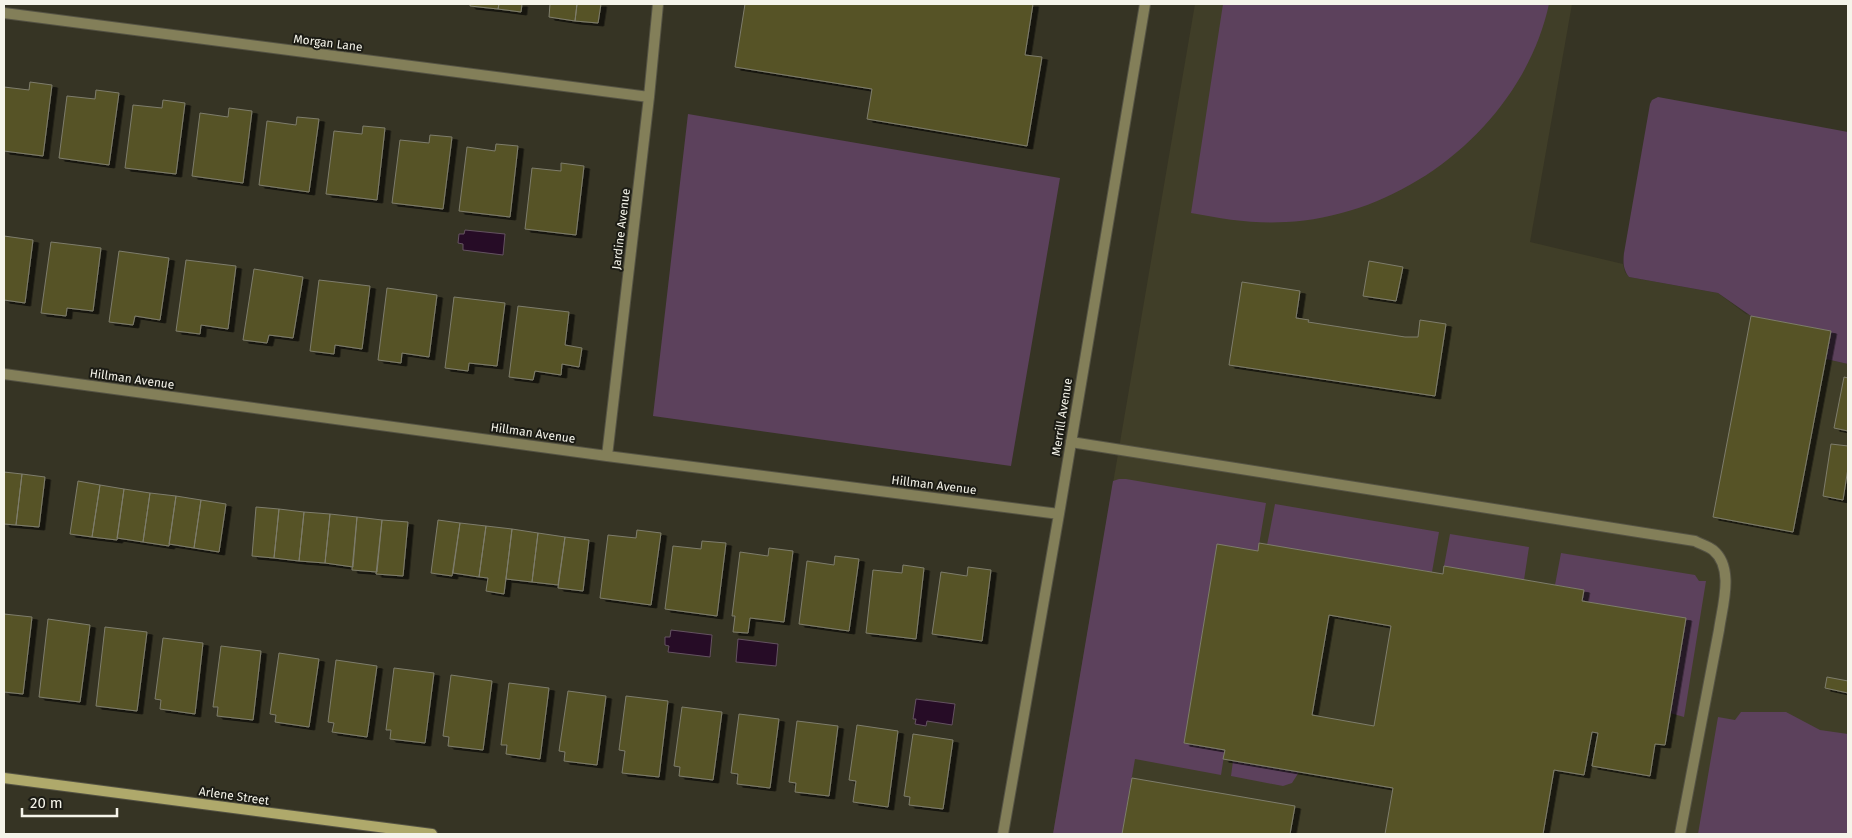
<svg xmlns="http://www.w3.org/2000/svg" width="1852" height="838" viewBox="0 0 1852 838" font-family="'Fira Sans',sans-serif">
  <defs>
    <filter id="shadow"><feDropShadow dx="5.5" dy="3" stdDeviation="0" flood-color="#0009"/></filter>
  </defs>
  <rect width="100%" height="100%" fill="#363424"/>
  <path fill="#403e28" d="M1195,4H1572L1530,242L1623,264L1625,272L1629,277L1718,293L1746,314L1831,331L1826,359L1848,364V834H1053Z"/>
  <path fill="#5c415c" d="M1223,4H1549C1523,123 1407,216 1286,222C1253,224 1223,219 1191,213Z
    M1658,97L1848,132V364L1826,359L1831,331L1751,316L1718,293L1629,277C1623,269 1623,262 1624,253L1650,104L1652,100Z
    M688,114L1060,178L1011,466L653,416Z
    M1119,479H1126L1266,503L1258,551L1217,545L1184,743L1225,750L1221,775L1135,759L1122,834H1053L1113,481Z
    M1275,504L1439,532L1432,572L1267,545Z
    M1450,534L1529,547L1524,580L1444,566Z
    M1561,553L1695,575L1699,581H1706L1684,717L1670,713L1686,618L1582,601L1584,590L1555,585Z
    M1741,712H1786L1820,730L1848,734V834H1698L1718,717L1735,720Z
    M1233,761L1299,772L1292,783L1283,786L1231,776Z"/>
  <path fill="#260c26" stroke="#645261" d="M465,230L505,234L503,255L463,250V244L458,243L459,234H464Z
    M671,630L712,635L710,657L668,652L669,646L665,645V637H670Z
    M738,639L778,644L776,666L736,662Z
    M916,699L955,704L952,725L927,721L926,726L915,724L916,719H913Z"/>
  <path fill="#565227" stroke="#7e7d6b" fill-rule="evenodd" filter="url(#shadow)" d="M470,4H499L498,9L470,6Z
    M499,4H522L521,12L498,9Z
    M550,4H577L575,21L549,17Z
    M577,4H601L598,23L575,21Z
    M745,4H1033L1025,55L1042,57L1027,146L867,119L872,89L735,67Z
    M30,82L52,85L43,156L4,151V87L29,90Z
    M96,90L119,93L109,165L59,158L67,96L95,99Z
    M163,100L185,103L176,174L125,168L133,105L162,108Z
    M229,108L252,111L243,183L192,176L200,113L228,117Z
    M297,117L319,119L309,192L259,185L267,121L296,125Z
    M363,126L385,128L377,200L326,194L334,131L362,134Z
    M430,135L452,137L443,209L392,203L400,140L429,143Z
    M496,144L518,146L510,217L459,211L467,147L495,151Z
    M561,163L584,166L576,235L525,229L532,168L561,171Z
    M4,236L33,240L25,303L4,300Z
    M51,242L101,248L93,311L67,308L66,316L41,313Z
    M119,251L169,258L160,320L135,316L133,325L109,322Z
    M186,260L236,266L228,329L201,325L200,334L176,331Z
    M1369,261L1403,267L1396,301L1363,296Z
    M254,269L303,277L293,338L269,335L267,343L243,340Z
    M319,280L370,286L362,349L335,345L334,354L310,351Z
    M1242,282L1300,291L1296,318L1309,320L1308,322L1405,337H1418L1420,320L1446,324L1435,396L1229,365Z
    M387,288L437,295L429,357L402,353L401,363L378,360Z
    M454,297L505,303L497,366L469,363L468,371L445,368Z
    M518,306L569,312L565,345L582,348L579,367L562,364L561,375L535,371L533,380L509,377Z
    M1751,316L1831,331L1793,532L1713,517Z
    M1844,377L1848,378V431L1834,428Z
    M1831,444L1848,446V468L1843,500L1823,496Z
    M4,472L22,474L16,525L4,524Z
    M22,474L45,477L39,527L16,525Z
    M78,481L100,485L92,537L70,534Z
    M100,485L124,489L117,540L92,537Z
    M124,489L150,493L143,542L117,538Z
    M150,493L176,496L169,546L143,542Z
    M176,496L201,500L194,548L169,544Z
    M201,500L226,504L219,552L194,548Z
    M256,507L279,509L274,558L252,556Z
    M279,509L304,512L299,561L274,558Z
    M304,512L330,514L325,563L299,561Z
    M330,514L357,517L353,567L325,563Z
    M357,517L382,520L377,572L352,570Z
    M382,520L408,522L403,576L376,574Z
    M438,520L460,523L452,576L431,573Z
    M460,523L486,526L479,577L453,573Z
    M486,526L512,529L504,594L486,591L488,578L479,577Z
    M512,529L538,533L532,582L506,579Z
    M637,530L661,533L651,605L600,598L608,535L636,538Z
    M538,533L565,537L558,585L532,582Z
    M565,537L589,540L583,591L558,588Z
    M702,541L726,543L717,616L665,609L673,546L701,549Z
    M1259,543L1443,574L1444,566L1584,590L1582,601L1686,618L1665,745L1655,744L1650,776L1592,766L1598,733L1592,732L1584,775L1554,770L1543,834H1385L1393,788L1223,759L1225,750L1184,743L1217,544L1258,551ZM1329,615L1391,626L1374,726L1312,715Z
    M769,548L793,551L784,622L750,618L748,633L733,632L735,616H732L740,552L768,556Z
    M835,556L859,559L849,631L799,624L807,561L834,565Z
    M903,565L924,568L916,639L866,633L873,570L902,573Z
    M968,567L991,570L982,641L932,634L941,572L967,576Z
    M4,614L32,617L23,694L4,692Z
    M48,619L90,625L80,702L39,697Z
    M105,627L147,632L137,711L96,706Z
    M163,638L203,643L195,714L160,709L161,700L155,699Z
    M221,646L261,651L253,720L217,716L218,707H213Z
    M279,653L319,659L309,727L275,722L276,715L270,714Z
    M336,660L377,666L367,737L332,732L334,723L328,722Z
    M394,668L434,673L425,743L390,739L391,730H386Z
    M451,675L492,681L483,750L448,746L449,737L443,736Z
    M1827,677L1848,681V693L1825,688Z
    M509,683L549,688L540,759L506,754L507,745H501Z
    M568,691L606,696L597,765L564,761L565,752L559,751Z
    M626,696L668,701L659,777L622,773L625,751L619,750Z
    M682,707L722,712L713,780L679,776L680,767L674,766Z
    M739,714L779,719L770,788L737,784L738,774L731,773Z
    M797,721L838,726L829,796L795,792L796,783L789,782Z
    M857,725L898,731L888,807L853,802L856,781L849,780Z
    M913,734L953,740L943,809L909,805L910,797L904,796Z
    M1132,778L1295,806L1290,834H1122Z"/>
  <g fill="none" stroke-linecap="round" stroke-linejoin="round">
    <g stroke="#555344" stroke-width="12">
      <path id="lane" d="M1071,442L1695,541C1700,544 1708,546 1713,550C1735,568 1722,607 1719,630L1680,834"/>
    </g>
    <g stroke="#555344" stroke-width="12">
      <path id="street" d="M4,13L649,97
        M4,374L607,456L1059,514
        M607,456L649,97L658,4
        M1003,834L1059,514L1145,4"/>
    </g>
    <g stroke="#555344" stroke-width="12">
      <path id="secondary" d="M4,778L432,834"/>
    </g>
    <use href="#lane" stroke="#837f59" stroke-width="10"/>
    <use href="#street" stroke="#837f59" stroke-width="10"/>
    <use href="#secondary" stroke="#afa96b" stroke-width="10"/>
  </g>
  <g text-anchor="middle" stroke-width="4" stroke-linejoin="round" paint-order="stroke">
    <g font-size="12" fill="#f5f4ea" stroke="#1c1c15">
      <text transform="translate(328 43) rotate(7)" y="4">Morgan Lane</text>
      <text transform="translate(621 229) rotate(-83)" y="4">Jardine Avenue</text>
      <text transform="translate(132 379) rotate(8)" y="4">Hillman Avenue</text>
      <text transform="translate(1062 417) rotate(-81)" y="4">Merrill Avenue</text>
      <text transform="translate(533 433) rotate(8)" y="4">Hillman Avenue</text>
      <text transform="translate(934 485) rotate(7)" y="4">Hillman Avenue</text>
      <text transform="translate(234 796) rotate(8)" y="4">Arlene Street</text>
    </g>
  </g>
  <rect width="1852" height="838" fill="none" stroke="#f5f4ea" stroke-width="10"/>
  <path d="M22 808v8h95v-8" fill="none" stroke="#f5f4ea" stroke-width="2.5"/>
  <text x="30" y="808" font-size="15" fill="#f5f4ea" stroke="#1c1c15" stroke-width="4" paint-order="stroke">20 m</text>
</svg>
